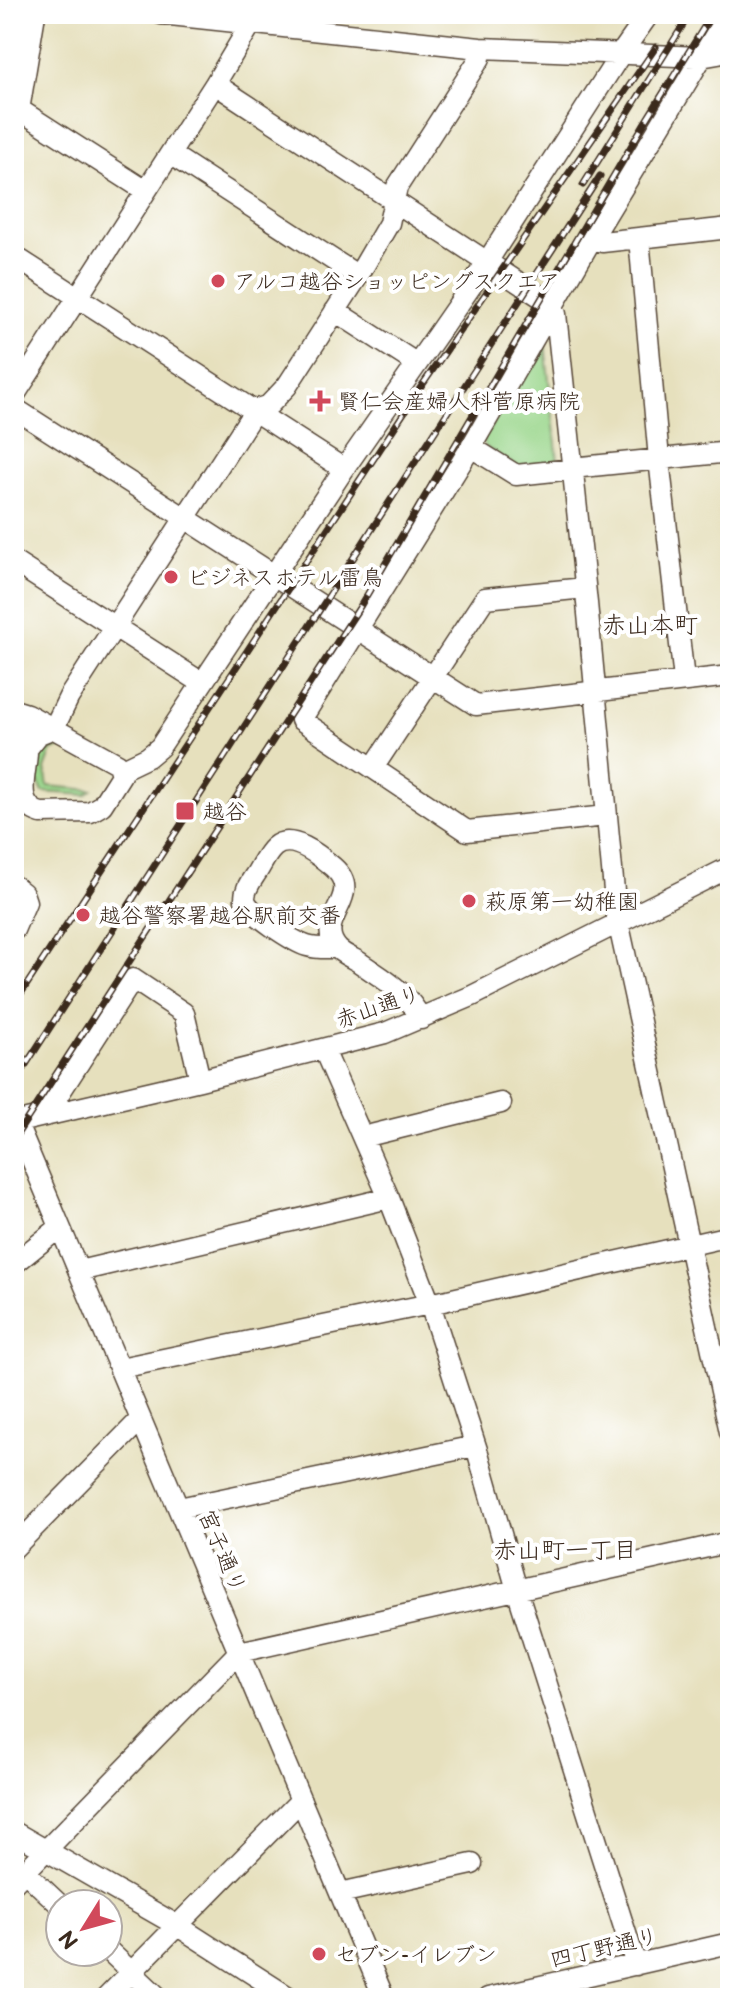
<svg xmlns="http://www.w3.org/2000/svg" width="744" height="2012" viewBox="0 0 744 2012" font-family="'Balsamiq Sans','Klee One',sans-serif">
  <rect width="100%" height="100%" fill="#fff"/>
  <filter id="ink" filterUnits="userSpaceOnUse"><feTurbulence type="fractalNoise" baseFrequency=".0125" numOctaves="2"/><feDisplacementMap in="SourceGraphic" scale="16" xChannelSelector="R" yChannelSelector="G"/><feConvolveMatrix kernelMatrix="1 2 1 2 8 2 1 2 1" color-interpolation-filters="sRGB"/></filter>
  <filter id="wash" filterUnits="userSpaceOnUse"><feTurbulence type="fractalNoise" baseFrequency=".006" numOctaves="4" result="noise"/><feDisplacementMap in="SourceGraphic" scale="32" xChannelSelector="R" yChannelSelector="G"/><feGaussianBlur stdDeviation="1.8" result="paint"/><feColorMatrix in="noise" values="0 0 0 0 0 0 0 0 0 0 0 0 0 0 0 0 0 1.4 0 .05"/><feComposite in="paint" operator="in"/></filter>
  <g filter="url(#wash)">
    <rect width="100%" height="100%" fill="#e6e0bd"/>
    <path fill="#9ad68b" stroke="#6a8054" stroke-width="2" d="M541,342L545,344L558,462L518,467L485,447L483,439Z
      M55,741L64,747L52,750L45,769L48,786L92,790L86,795L43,792L38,782L41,750Z"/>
  </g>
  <g filter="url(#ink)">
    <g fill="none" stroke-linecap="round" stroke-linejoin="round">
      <g stroke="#554536" stroke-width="23">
        <path id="minor" d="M161,14L480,48L701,57L718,54L730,48
          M215,84L553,305
          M14,109L23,112L146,191
          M19,110L35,14
          M170,154L358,276
          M594,235L602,242L730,228
          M639,238L659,459L684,680
          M14,256L344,469
          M550,310L556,314L587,603L616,912L730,1432
          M335,311L417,364
          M14,396L215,84L257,14
          M14,408L476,705L730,676
          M471,447L516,475L573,469
          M572,468L730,452
          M14,562L202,683
          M14,710L27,714L118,764L121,775L102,805L90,812L41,813C12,805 28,770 27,749C26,737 22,722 16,711
          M27,749L39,734L54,728L69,697L255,410L269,405L287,386L358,276L389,223L397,187L480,58V48
          M373,768L485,598L585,588
          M121,770L148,757L160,747L344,469L476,279L620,55L649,14
          M606,816L467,831L301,720L471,447L594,235L728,14
          M14,886L23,893L26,902L14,930
          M337,948C328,948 317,949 307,946C294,942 247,912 245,900C244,889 252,880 257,872C262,864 267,853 274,847C291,832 319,855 333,867C367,897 311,919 338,949C343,954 352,958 359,962C383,979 407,991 421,1019
          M324,1050L389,1198L430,1304L478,1453L517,1590L636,1965
          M46,1114L133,979L184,1013L200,1080
          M16,1122L384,1998
          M14,1123L200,1080L385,1033L472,996L730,867
          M363,1137L501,1103
          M14,1264L60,1227
          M79,1271L389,1198
          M120,1368L430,1304L730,1236
          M179,1508L475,1446
          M14,1548L140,1420
          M14,1832L178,1926L290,1998
          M25,1872L60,1905
          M14,1883L239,1652L730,1542
          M340,1893L472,1864
          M108,1950L159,1998
          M106,1998L301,1800
          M488,1998L730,1943"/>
      </g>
      <use href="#minor" stroke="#fff" stroke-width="20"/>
      <g stroke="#3b2a1e" stroke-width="7">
        <path id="rail" d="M583,185L690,14
          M14,1004L421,387L656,47
          M14,1083L600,176
          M14,1139L361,605L644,124L712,14"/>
      </g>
      <use href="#rail" stroke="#fff" stroke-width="4" stroke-dasharray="12" stroke-linecap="butt"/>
    </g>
  </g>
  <g fill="#d1495b" stroke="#fff" stroke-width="3">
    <circle cx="218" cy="281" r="8"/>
    <path d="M316 389h8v8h8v8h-8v8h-8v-8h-8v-8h8z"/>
    <circle cx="171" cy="577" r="8"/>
    <rect x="175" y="801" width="20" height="20" rx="4"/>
    <circle cx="469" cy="901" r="8"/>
    <circle cx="83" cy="915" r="8"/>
    <circle cx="319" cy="1954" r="8"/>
  </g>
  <g text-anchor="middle" stroke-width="8" stroke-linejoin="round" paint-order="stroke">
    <g font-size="22" fill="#3b2a1e" stroke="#fff" text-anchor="start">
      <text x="234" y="289">アルコ越谷ショッピングスクエア</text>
      <text x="338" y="409">賢仁会産婦人科菅原病院</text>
      <text x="187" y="585">ビジネスホテル雷鳥</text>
      <text x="203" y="819">越谷</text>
      <text x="485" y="909">萩原第一幼稚園</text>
      <text x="99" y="923">越谷警察署越谷駅前交番</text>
      <text x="335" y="1962">セブン-イレブン</text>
    </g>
    <g font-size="22" fill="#3b2a1e" stroke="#fff">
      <text transform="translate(378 1006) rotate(-19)" y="8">赤山通り</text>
      <text transform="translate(223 1551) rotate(67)" y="8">宮子通り</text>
      <text transform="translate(604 1947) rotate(-13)" y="8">四丁野通り</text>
    </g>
    <g font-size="24" fill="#3b2a1e" stroke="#fff">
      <text x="650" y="633">赤山本町</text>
      <text x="565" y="1558">赤山町一丁目</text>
    </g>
  </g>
  <rect width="744" height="2012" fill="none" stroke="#fff" stroke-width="48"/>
  <g transform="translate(84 1928) rotate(233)"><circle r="38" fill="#ffffff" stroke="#b1aaa5" stroke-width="2"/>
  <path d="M0-6L14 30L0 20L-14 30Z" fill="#d1495b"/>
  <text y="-12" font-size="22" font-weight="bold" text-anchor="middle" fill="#3b2a1e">N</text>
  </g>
</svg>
